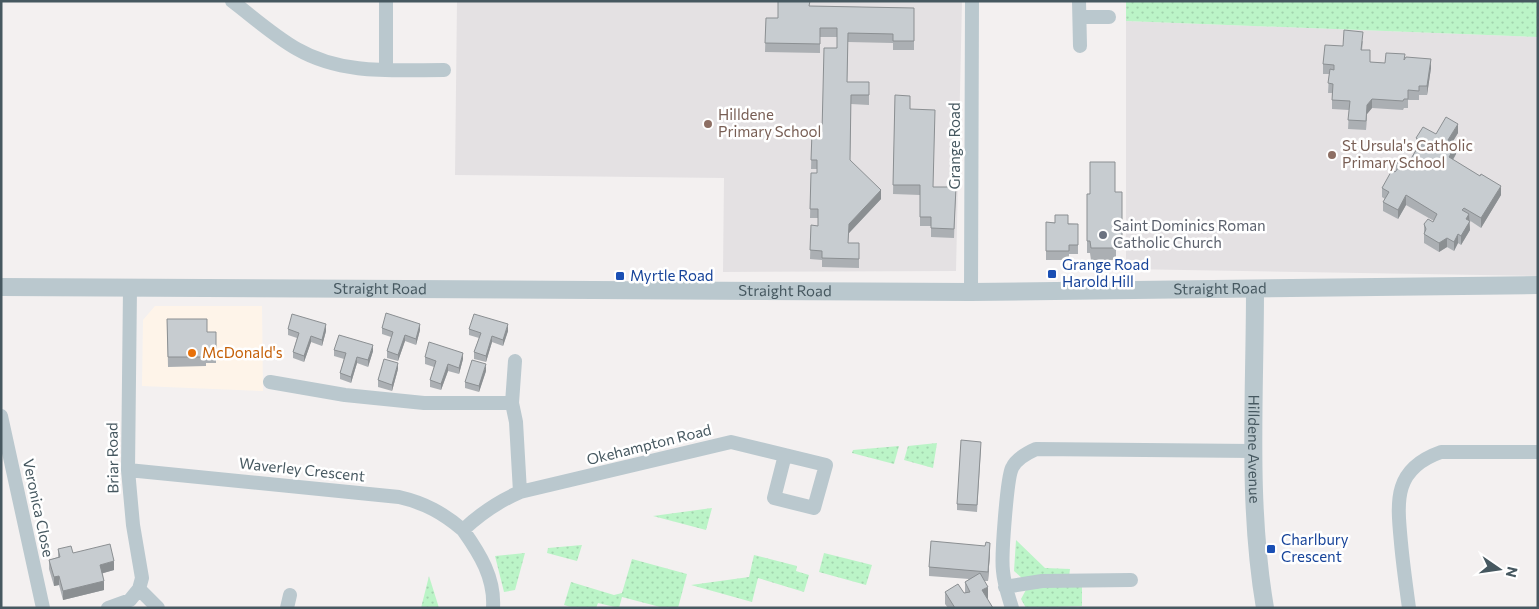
<svg xmlns="http://www.w3.org/2000/svg" width="1539" height="609" viewBox="0 0 1539 609" font-family="Commissioner,sans-serif">
  <defs>
    <pattern id="grass-dots" width="8" height="8" patternUnits="userSpaceOnUse" patternTransform="scale(1.25)"><rect width="8" height="8" fill="#bbf4c7"/><path d="M2 2h.1M6 6h.1" fill="none" stroke="#a2d3ae" stroke-width="1.8" stroke-linecap="round"/></pattern>
  </defs>
  <rect width="100%" height="100%" fill="#f3f0f0"/>
  <path fill="#fef4e9" d="M155,306H262L263,391L142,386L143,320Z"/>
  <path fill="#e4e1e3" d="M457,1H962L956,271L723,272L724,178L455,175Z
    M1126,21L1538,37V276L1126,269Z"/>
  <path fill="url(#grass-dots)" d="M1126,1H1538V37L1126,21Z
    M937,443L933,468L904,460L908,446Z
    M899,446L894,464L852,453L853,450Z
    M712,508L706,530L653,516Z
    M1016,540L1045,568L1070,569L1069,577L1023,579L1014,571Z
    M582,545L577,561L547,553L548,548Z
    M525,553L515,590L504,592L495,556Z
    M824,553L872,565L866,585L819,572Z
    M754,555L797,566L796,571L809,575L804,592L758,578L752,602L691,585L749,577Z
    M632,559L687,574L678,608H664L622,597L619,608L598,603L596,608H574L564,605L571,582L614,595L622,593Z
    M429,576L439,608H421Z
    M1082,585V606L1026,608L1021,599L1027,588Z"/>
  <g fill="none" stroke-linecap="round" stroke-linejoin="round">
    <path stroke="#bac8ce" stroke-width="14" d="M232,1C253,17 274,36 297,49C342,75 394,70 444,70
      M1079,1L1080,46
      M1080,17H1109
      M386,70V1
      M971,292L972,1
      M270,382L345,395L424,403H512L516,422L520,492C497,502 481,513 463,530C480,554 495,578 493,608
      M512,403L515,361
      M1,416L43,608
      M128,470L399,497C425,503 443,513 463,530
      M520,492L731,442L826,465L814,508L774,498L785,455
      M1005,587L1042,581L1131,580
      M139,589L158,608
      M108,608L130,600L139,589L142,578L133,525L128,470L130,288
      M287,608L290,595
      M1012,608C1008,595 1004,584 1003,571C1001,557 1007,478 1012,468C1016,459 1027,453 1036,449L1253,451
      M1409,608C1406,586 1403,565 1401,543C1397,501 1393,469 1441,452H1538"/>
    <g stroke="#bac8ce" stroke-width="18">
      <path id="s1" d="M1,287L971,292L1538,285"/>
      <path id="s2" d="M1255,290C1255,396 1247,503 1265,608"/>
    </g>
  </g>
  <path fill="#abafb3" d="M810,6L914,8V50H893V43L848,42L847,82H869V105L851,104L850,160L881,199L849,233L848,243H859V268L822,267V260L810,259L811,225L818,226V218H810L811,173H817V169H811L812,132H822L837,48V37H820V53L765,52L766,18H778Z
    M1363,41L1362,50L1370,62L1385,63L1405,59L1431,68L1427,95H1419V100H1408V108H1404L1403,110L1372,108L1367,114L1366,130L1348,129L1349,110L1332,109V93H1328L1329,74H1323V64L1343,46Z
    M895,95L933,187H956L954,238L931,237V226H920V195L893,194Z
    M1458,133L1452,143L1456,154L1453,160L1501,195L1481,228L1469,220L1470,230L1461,245L1458,243L1454,251L1447,247L1439,252L1424,243V224L1433,222L1434,221L1406,205L1398,219L1383,211V202L1385,199L1382,197V188L1396,171V165L1409,162L1417,148H1416V138L1436,134Z
    M1115,192H1122V249H1116V260H1091L1090,253H1087V194Z
    M1046,222L1078,224V254H1069V260H1046Z
    M167,319L207,332H216V363H206V366L168,367Z
    M382,328L420,330L416,345L405,341L398,361L387,358V351L391,337L382,334Z
    M288,329L326,331L322,346L311,342L304,362L293,358V352L297,338L288,335Z
    M469,329L508,331L503,346L492,342L486,362L474,359V352L479,338L469,335Z
    M334,350L373,351L368,367L357,363L351,383L340,379V373L344,359L334,356Z
    M425,357L463,359L459,374L448,371L441,390L430,387V380L434,367L425,364Z
    M398,369L392,391L378,387V380Z
    M486,371L479,392L465,388V382Z
    M981,448L977,512L957,510V504Z
    M58,549L73,553L114,570L103,573L104,590L63,600L59,585L54,586L49,569V560L58,557Z
    M990,552L988,581H984L987,599L993,608H948L945,604V592L965,593V582L969,579L929,576V567Z"/>
  <path fill="#8b8f92" d="M1431,59V68L1427,95V86Z
    M1372,99V108L1367,114L1366,130L1367,105Z
    M1458,124V133L1448,149V140Z
    M1456,145V154L1449,166V157Z
    M1501,186V195L1481,228V218Z
    M881,190V199L849,233V224Z
    M1406,195V205L1398,219V210Z
    M1469,214L1470,230L1461,245V236L1466,219Z
    M1458,234V243L1454,251V242Z
    M1447,238V247L1439,252V243Z
    M326,324V331L322,346V340Z
    M420,324V330L416,345V339Z
    M508,324V331L503,346V340Z
    M405,335V341L398,361V355Z
    M311,336V342L304,362V356Z
    M492,336V342L486,362V356Z
    M373,345V351L368,367V360Z
    M463,353V359L459,374V368Z
    M357,357V363L351,383V377Z
    M398,363V369L392,391V385Z
    M448,364V371L441,390V384Z
    M486,364V371L479,392V386Z
    M990,543V552L988,581V572Z
    M114,561V570L100,574V565Z
    M59,576V585L54,586V577Z
    M104,581V590L63,600V591Z
    M988,587V599L982,602V590Z"/>
  <path fill="#c7ccd0" stroke="#8b8f92" d="M778,1H810L809,6L914,8V41H893V34L848,33L847,82H869V95H851L850,160L881,190L849,224L848,243H859V259L822,258V251L810,250L811,225L818,226V209H810L811,173H817V160H811L812,132H822L824,48H837V28H820V44L765,43L766,18H778Z
    M1344,30L1363,32L1361,50H1370V62L1385,63L1386,53L1405,54L1404,60L1406,57L1431,59L1427,86H1419V91L1408,90V99H1404L1403,101L1372,99L1367,105L1366,121L1348,120L1350,101L1332,100L1333,84L1328,83L1330,69L1334,70V65L1323,64L1325,45L1343,46Z
    M895,95L910,96V109L935,110L933,187H956L954,229L931,228V217H920V185H893Z
    M1446,117L1458,124L1448,140L1456,145L1449,157L1480,176L1481,174L1501,186L1481,218L1464,208L1462,210L1469,214L1466,219L1470,221L1461,236L1458,234L1454,242L1447,238L1439,243L1424,234L1426,229L1424,224L1428,219L1433,222L1437,214L1406,195L1398,210L1383,202L1389,192L1382,188L1392,170L1395,172L1399,167L1396,165L1401,157L1409,162L1418,147L1426,152L1429,146L1416,138L1423,127L1436,134Z
    M1090,162H1115V192H1122V238H1116V248H1091L1090,241H1087V194H1090Z
    M1055,215H1068V224H1078V245H1069V251H1046V222L1055,223Z
    M386,313L420,324L416,339L405,335L398,355L387,351L393,332L382,328Z
    M292,314L326,324L322,340L311,336L304,356L293,352L299,333L288,329Z
    M474,314L508,324L503,340L492,336L486,356L474,352L481,333L469,329Z
    M167,319H207V332H216V354H206V357H168Z
    M339,335L373,345L368,360L357,357L351,377L340,373L346,353L334,350Z
    M429,342L463,353L459,368L448,364L441,384L430,380L436,361L425,357Z
    M384,359L398,363L392,385L378,380Z
    M472,360L486,364L479,386L465,382Z
    M961,440L981,442L977,505L957,504Z
    M931,541L985,546L986,542L990,543L988,572L929,567Z
    M110,544L114,561L100,565L104,581L63,591L59,576L54,577L49,560L60,557L58,549L71,546L73,553Z
    M980,573L988,587L982,590L993,608H955L945,592L958,584L964,593L970,592L965,582Z"/>
  <g fill="#8d6e63" stroke="#fff" stroke-width="2">
    <circle cx="708" cy="124" r="5"/>
    <circle cx="1332" cy="155" r="5"/>
  </g>
  <circle fill="#6b7280" stroke="#fff" stroke-width="2" cx="1103" cy="235" r="5"/>
  <g fill="#1a4fb4" stroke="#fff" stroke-width="2">
    <rect x="1047" y="269" width="10" height="10" rx="2.5"/>
    <rect x="615" y="271" width="10" height="10" rx="2.5"/>
    <rect x="1266" y="544" width="10" height="10" rx="2.5"/>
  </g>
  <circle fill="#e8710a" stroke="#fff" stroke-width="2" cx="192" cy="353" r="5"/>
  <g text-anchor="middle" stroke-width="5" stroke-linejoin="round" paint-order="stroke">
    <g font-size="15" fill="#785e54" stroke="#fff" text-anchor="start">
      <text x="718" y="120">Hilldene<tspan x="718" dy="17">Primary School</tspan></text>
      <text x="1342" y="151">St Ursula's Catholic<tspan x="1342" dy="17">Primary School</tspan></text>
    </g>
    <g font-size="15" fill="#465860" stroke="#fff">
      <text transform="translate(955 146) rotate(-90)" y="5">Grange Road</text>
      <text dy="5" stroke="none"><textPath href="#s1" startOffset="379">Straight Road</textPath></text>
      <text dy="5" stroke="none"><textPath href="#s1" startOffset="1219">Straight Road</textPath></text>
      <text dy="5" stroke="none"><textPath href="#s1" startOffset="784">Straight Road</textPath></text>
      <text transform="translate(649 445) rotate(-14)" y="5">Okehampton Road</text>
      <text dy="5" stroke="none"><textPath href="#s2" startOffset="159">Hilldene Avenue</textPath></text>
      <text transform="translate(113 458) rotate(-91)" y="5">Briar Road</text>
      <text transform="translate(302 470) rotate(6)" y="5">Waverley Crescent</text>
      <text transform="translate(38 508) rotate(78)" y="5">Veronica Close</text>
    </g>
    <g font-size="15" fill="#5b616d" stroke="#fff" text-anchor="start">
      <text x="1113" y="231">Saint Dominics Roman<tspan x="1113" dy="17">Catholic Church</tspan></text>
    </g>
    <g font-size="15" fill="#164399" stroke="#fff" text-anchor="start">
      <text x="1062" y="270">Grange Road<tspan x="1062" dy="17">Harold Hill</tspan></text>
      <text x="630" y="281">Myrtle Road</text>
      <text x="1281" y="545">Charlbury<tspan x="1281" dy="17">Crescent</tspan></text>
    </g>
    <g font-size="15" fill="#c56008" stroke="#fff" text-anchor="start">
      <text x="202" y="358">McDonald's</text>
    </g>
  </g>
  <rect width="1539" height="609" fill="none" stroke="#465860" stroke-width="5"/>
  <g transform="translate(1499 569) rotate(103)" stroke="#ffffff" stroke-width="4" paint-order="stroke">
  <path d="M0-4L9 19L0 12L-9 19Z" fill="#465860"/>
  <text y="-8" font-size="14" font-weight="bold" text-anchor="middle" fill="#465860">N</text>
  </g>
</svg>
